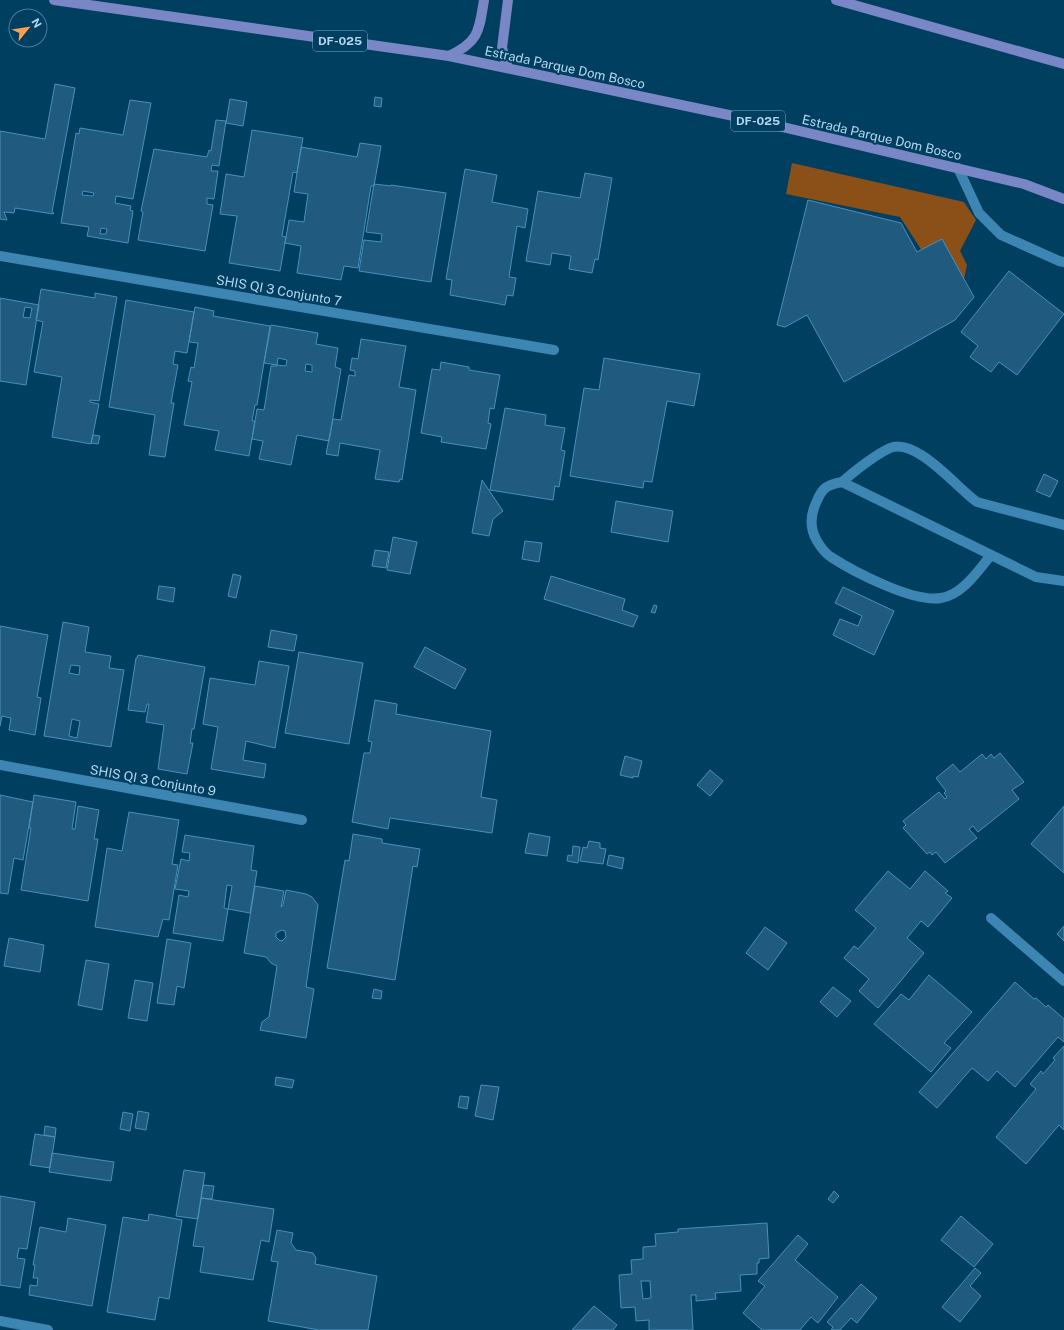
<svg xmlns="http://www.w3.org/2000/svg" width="1064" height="1330" viewBox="0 0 1064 1330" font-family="'Public Sans',sans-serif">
  <rect width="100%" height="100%" fill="#003f60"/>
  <path fill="#8b5017" d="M792,163L964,202L976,220L960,251L967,265L958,306L900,217L786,194Z"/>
  <path fill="#205a7e" stroke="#4890bd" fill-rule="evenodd" d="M55,84L75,88L52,212L54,213L53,214L15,208L14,213L4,212L7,220L0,219V131L45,139Z
    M375,97L382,98L381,107L374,106Z
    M230,99L247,102L243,126L226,123Z
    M130,100L151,103L133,199L116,196L115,203L131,206L130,210L133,211L128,243L87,236L89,227L61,223L76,133L79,134L80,128L123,135ZM83,191L94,193L93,196L82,195ZM101,228L107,229L106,234H100Z
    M216,120L226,121L219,166L212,165L211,171H218L214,199L207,198V204L213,205L205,251L138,240L143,212L141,211L154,149L207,157L209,150L211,151Z
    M252,130L303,138L297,173L293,172L282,236L286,237L280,271L229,263L237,216L220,214L226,174L244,177Z
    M360,143L381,146L374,186H371L358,268L344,266L341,280L297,273L301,246L285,243L289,220L304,222L308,194L294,192L301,147L357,157Z
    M465,169L497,175L492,202L528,209L525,228L517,226L509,277L516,278L513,296L507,295L505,305L450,295L452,280L446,279Z
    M585,173L612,178L598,260L595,259L592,273L569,269L571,256L552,253L550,265L526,261L538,191L580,198Z
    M374,184L391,186V185L446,193L431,282L359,271L364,240L381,242L382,234L366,232Z
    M808,200L901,223L917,252L942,239L974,297L955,320L844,382L807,315L785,327L777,325Z
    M1009,271L1064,314L1017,375L999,362L991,372L970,357L978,346L961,332Z
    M41,289L95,298V293L117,297L99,401L90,400V402L99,404L91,444L52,437L62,377L34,372L43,322L36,320Z
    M0,298L39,305L26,385L0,381ZM25,307L32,308L30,318L23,317Z
    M126,300L194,312L187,353L175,351L173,364L178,365L171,403H174L165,457L149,455L155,415L109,407Z
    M195,307L214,311L213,316L270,326L257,405H255L252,421H255L249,456L215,450L219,431L184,425L192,382L188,381L191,367L194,368L198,343L189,342Z
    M271,325L318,333L316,344L338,348L335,367L341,369L329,441L297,435L291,465L259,459L263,441L252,439L257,409L264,410L271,366H277V365L264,363ZM278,358L287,360L286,366L277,365ZM306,364L312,365V372L305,371Z
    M361,339L406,346L399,387L416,390L402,480L400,479L399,482L375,479L380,450L340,443L338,456L326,454L333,419L341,420L349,375L355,376V371L350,370L352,358L358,359Z
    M604,358L700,374L694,406L667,401L652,482L644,481L643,488L570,476L584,388L599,390Z
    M441,362L469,367V370L500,375L494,409L490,408L488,423L491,424L486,449L441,442L442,437L421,433L432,369L440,370Z
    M505,408L546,415L545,425L565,428L561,450L565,451L559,487L555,486L553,500L490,490Z
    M93,435L100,436L98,444L91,443Z
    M1044,474L1058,481L1050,497L1036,491Z
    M482,480L503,511L493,519L489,536L472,533Z
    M616,501L673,511L668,542L611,532Z
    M393,537L417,542L410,574L387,570Z
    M525,541L542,543L539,562L522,559Z
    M375,550L389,552L386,568L372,566Z
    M233,574L241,576L236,598L228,596Z
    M551,576L625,599L622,610L638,616L633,627L544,599Z
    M159,586L175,588L173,602L157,599Z
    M843,587L894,611L874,655L833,635L840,619L858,626L862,616L835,603Z
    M654,605L657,606L655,613L651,612Z
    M63,622L89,627L85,652L111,656L109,668L124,670L111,747L44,736ZM71,665L80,666L79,675L69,673ZM72,719L80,721L77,738L69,736Z
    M0,626L48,635L37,697L41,698L35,735L9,730L11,718L2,716L0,726Z
    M271,630L297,635L294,651L268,647Z
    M425,647L466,669L455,689L414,667Z
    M299,652L363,663L349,744L285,733Z
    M138,655L205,667L194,729H192L190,743H193L187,774L158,769L164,725L146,722L149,704H147L145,712L128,710L136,658H137Z
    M259,661L289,666L275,748L246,741L243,760L266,764L264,778L211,769L218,727L203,724L210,678L255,685Z
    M375,700L397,704L396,714L491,731L481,797L497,800L492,833L390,818L388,829L352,822L364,753H370L372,742L368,741Z
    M1000,753L1024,782L1012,790L1019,799L978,832L973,826L969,829L977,838L945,863L936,852L932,855L930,852L927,854L903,828L906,825L903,821L939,792L945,799L947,797L944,793L946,791L936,778L953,764L960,772L982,754L986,759L991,754L994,758Z
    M625,756L642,761L638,777L633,776V778L620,775Z
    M710,770L723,781L710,796L697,785Z
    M0,795L33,802L23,860L14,858L8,894L0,893Z
    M34,795L76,802L72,829H75L78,806L99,810L94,839H98L88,901L21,890L31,828H29Z
    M1064,806V873L1031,844Z
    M129,812L179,820L172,864L178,865L169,920L163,919L158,937L95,927L107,848L122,851Z
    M529,833L550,837L547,856L525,853Z
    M353,834L382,839V843L420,849L417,867L413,866L395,980L327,968L345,860L349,861Z
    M185,835L254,846L251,870L257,871L250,913L228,909L223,941L173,933L179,895L188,897L189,891L175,889L181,859L189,861L190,853L182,852ZM227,885L232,886L228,909L224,908Z
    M589,841L600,843V848L606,849L603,864L580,861L583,847L587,848Z
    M573,846L580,847L578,863L567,861L568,855L572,856Z
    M609,855L624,858L622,869L607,865Z
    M888,871L910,889L925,871L948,891L945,893L952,898L928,927L921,921L907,938L924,953L878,1008L859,991L869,979L844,958L854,946L858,949L876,928L855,910Z
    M255,886L284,891L281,907L283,905L286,890L306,894L312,897L318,905L306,987L314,989L306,1038L260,1030L262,1022L269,1017L277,966L271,963L266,957L244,953ZM282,930L285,931L286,937L282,941L279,940L276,937V933Z
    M1064,926V941L1057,934Z
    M765,927L787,943L768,970L746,953Z
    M9,938L44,945L40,972L4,966Z
    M167,939L191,943L184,988L177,986L174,1005L157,1003Z
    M86,960L109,964L102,1010L78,1005Z
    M929,975L972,1012L944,1043L951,1048L931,1072L874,1024L901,994L909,1000Z
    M135,980L153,983L147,1021L128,1018Z
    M1015,982L1034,999L1036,998L1046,1007L1048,1005L1064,1019V1042L1058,1037L1015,1087L997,1071L988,1081L972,1068L937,1108L919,1092Z
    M833,987L851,1001L837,1017L820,1002Z
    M374,989L382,991L381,999L372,998Z
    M1064,1046V1130L1059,1125L1026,1164L996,1137L1036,1089L1030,1084L1041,1071L1043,1074L1055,1060L1053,1058Z
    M276,1077L294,1080L292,1088L275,1085Z
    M481,1085L499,1087L493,1120L475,1116Z
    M460,1096L469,1097L467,1109L458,1107Z
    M138,1111L149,1113L146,1130L135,1128Z
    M123,1112L133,1114L130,1131L120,1129Z
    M45,1126L56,1128L55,1137L44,1135Z
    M35,1134L55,1137L50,1168L30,1165Z
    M52,1153L114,1162L111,1181L49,1172Z
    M184,1170L205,1173L198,1219L176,1216Z
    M203,1185L214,1186L212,1199L201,1198Z
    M834,1191L839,1196L833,1203L828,1199Z
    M0,1196L35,1202L27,1249L19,1248L17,1258L25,1259L20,1288L0,1285Z
    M201,1198L274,1209L269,1242L261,1240L253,1280L200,1272L204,1247L193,1246Z
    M149,1214L182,1220L169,1299L159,1297L155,1320L107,1312L123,1217L148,1221Z
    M961,1216L993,1244L974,1267L941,1240Z
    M68,1218L106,1225L92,1306L29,1295L30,1285L37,1286L38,1278H33L35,1265H33L40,1227L66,1232Z
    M767,1223L769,1258L759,1259V1263H757V1274L740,1275L741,1291L715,1293L716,1299L696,1301V1295H691L693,1330H649V1320L636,1321L635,1307L621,1308L619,1275L632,1274L631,1260L643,1259V1247L656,1246L655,1234L678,1232V1229ZM641,1281H650L651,1298L643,1299Z
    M277,1230L293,1233L291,1243L296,1250L313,1253L316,1258L315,1264L377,1276L368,1330H319L268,1321L278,1262L271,1261Z
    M798,1235L808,1244L795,1260L838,1297L818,1323L811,1317L800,1330H762L743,1313L765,1286L758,1281Z
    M975,1268L981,1273L970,1286L981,1296L960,1322L942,1307Z
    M861,1284L877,1298L857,1323L851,1318L840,1330H831L833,1327L827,1322Z
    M594,1306L617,1325L613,1330H572Z"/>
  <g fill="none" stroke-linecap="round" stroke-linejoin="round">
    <path stroke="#3d85b2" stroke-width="10" d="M958,168L979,213L1001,235L1059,261L1064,262
      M0,256L554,350
      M842,482C856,470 873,456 890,448C916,437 957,488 977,502L1064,525
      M991,555C978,571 962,595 941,598C914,603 854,572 831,557C826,554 820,546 817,541C810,529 810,516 816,503C822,488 826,485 842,482L1036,577L1064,581
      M0,765L302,820
      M991,918L1064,981
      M0,1321L48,1330"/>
    <path stroke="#7a87c6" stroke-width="10" d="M54,0L449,56L762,122L1024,184L1064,199
      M836,0L1064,64
      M449,56C479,42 479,31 484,0
      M508,68L502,48L508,0"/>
  </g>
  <g text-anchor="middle" stroke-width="4" stroke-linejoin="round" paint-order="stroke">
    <g fill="#003f60" stroke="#7ea9c4" stroke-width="1">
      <rect x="313" y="31" width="54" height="20" rx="3"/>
      <rect x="731" y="111" width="54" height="20" rx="3"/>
    </g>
    <g font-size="12" font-weight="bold" fill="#b4d6ef">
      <text x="340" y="45">DF-025</text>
      <text x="758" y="125">DF-025</text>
    </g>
    <g font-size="13" fill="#b4d6ef" stroke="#003f60">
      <text transform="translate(565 67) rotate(12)" y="5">Estrada Parque Dom Bosco</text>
      <text transform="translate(882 137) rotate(13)" y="5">Estrada Parque Dom Bosco</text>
      <text transform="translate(279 290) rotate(10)" y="5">SHIS QI 3 Conjunto 7</text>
      <text transform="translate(153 780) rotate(10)" y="5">SHIS QI 3 Conjunto 9</text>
    </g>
  </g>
  <g transform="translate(28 28) rotate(60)"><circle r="19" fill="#003f60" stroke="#487b99"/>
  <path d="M0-3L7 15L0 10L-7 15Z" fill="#fa9f4f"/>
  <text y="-6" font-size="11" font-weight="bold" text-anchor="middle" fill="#b4d6ef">N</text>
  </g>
</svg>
